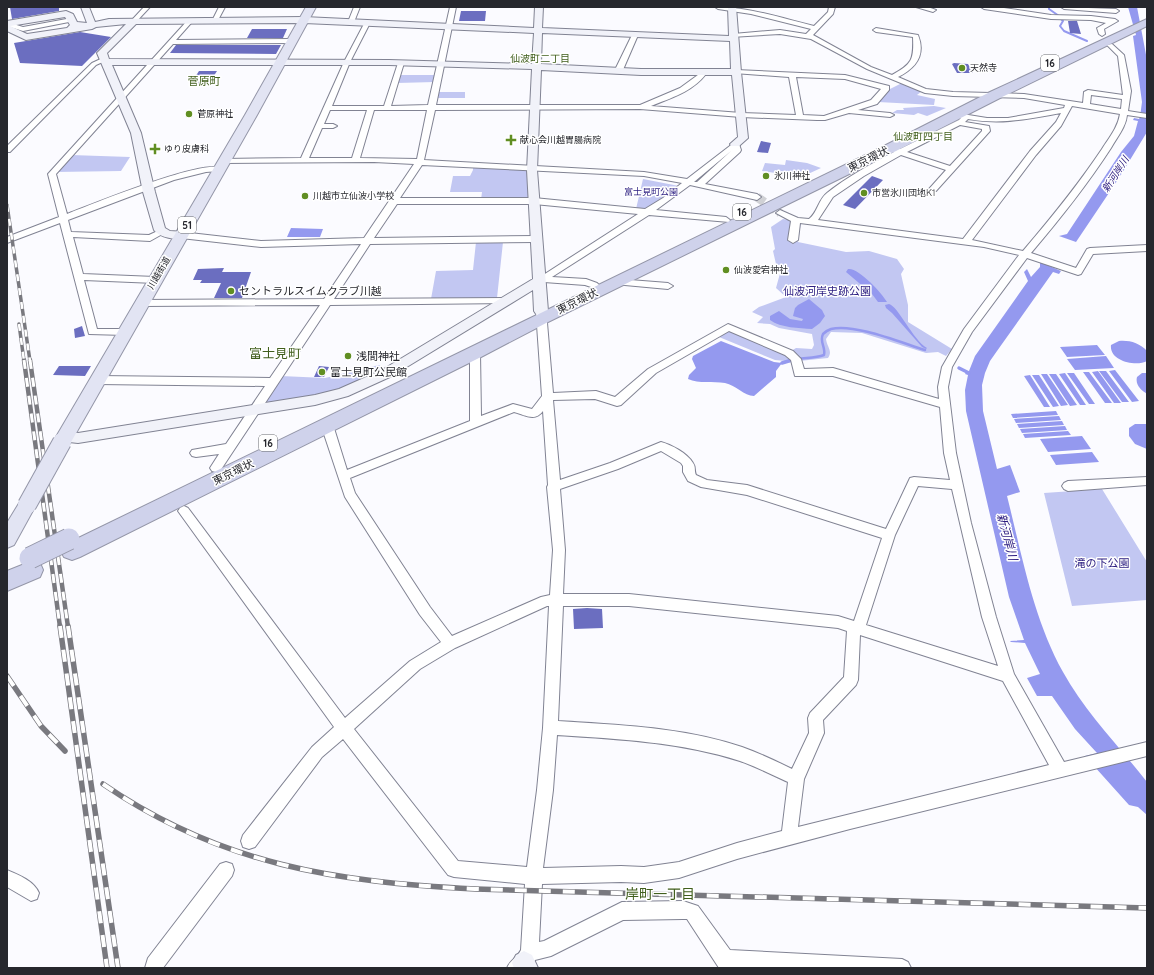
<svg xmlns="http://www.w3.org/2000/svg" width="1154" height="975" viewBox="0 0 1154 975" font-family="Quicksand,'Noto Sans JP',sans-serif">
  <rect width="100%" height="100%" fill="#fbfbff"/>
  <path fill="#c2c7f2" d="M399,75H436L435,82L397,83Z
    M902,83L922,91L917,95L935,99L934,105L878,102L886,91Z
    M439,92H465V98H438Z
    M934,106L946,108L927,116L918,113L914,115L892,113L897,110H904L903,108Z
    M71,155L130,157L121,171L55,172Z
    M786,160L807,163L821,168L795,180H785L782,174L762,171L765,163L785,165Z
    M473,167L523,169L528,171L529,200H481L482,192H450L453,176H470L473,170Z
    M643,179L679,186L646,210L636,209Z
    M783,219L801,222L798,242L846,252L869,251L897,259L904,269L901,274L908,305V322L952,349L946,356L938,352L926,353L862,333L831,332L826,339C827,347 833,351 828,358L799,361L798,355L791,351L796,348L812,349L814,345L812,334L779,328L770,324L757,323L763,317L752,312L759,307L786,297L776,288L782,266L776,264L773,251L775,249L771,227Z
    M476,242H503L497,298L431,299L436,271L473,270Z
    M728,331L784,353L791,359L785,361L775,360L719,337Z
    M379,365L385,369L340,391L267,403L265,400L281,376L325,378Z
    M1102,489L1147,562V600L1072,606L1044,493Z"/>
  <path fill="#9499ef" d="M1128,7H1137L1147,60V132L1119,178L1076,242L1059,236L1067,234L1121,152L1134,136L1138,121L1133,120L1134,118L1139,119L1140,117L1142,102L1133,36L1136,35Z
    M291,228L323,229L320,237H287Z
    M1040,262L1061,271L1059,274L1053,272L997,351L990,361L985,373L982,385L983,411L997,469L1010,465L1020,492L1007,496C1022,555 1033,618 1063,672C1085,712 1119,746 1147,782V815L1138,807L1129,805L1085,756L1097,753L1075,729L1052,696H1037L1027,678L1040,674L1025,643L1011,642L1010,641L1024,640L1009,597L966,411L965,390L968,375L965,374L967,371H969L975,356L1028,281L1024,272L1027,269L1031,277L1040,267Z
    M848,269C858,267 882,293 887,302H878L872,294L846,272Z
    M809,299L822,310L825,316L820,323L812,329C799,328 781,328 770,320V316L779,311L790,319L802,321L803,319L793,316L795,308L798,305Z
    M889,304C898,306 913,340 927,348L926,349L922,347L892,313L886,308L885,305Z
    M721,341L774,362L782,363L776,371V377L754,396C744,396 736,385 725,383C713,381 699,384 688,379L689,375L696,368L692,359L693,356Z
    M1119,341C1129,340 1140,343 1147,351V361C1136,367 1109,361 1111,345Z
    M1097,345L1105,355L1067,357L1060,347Z
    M1106,356L1114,368L1075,370L1067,359Z
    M1115,370L1139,401L1132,402L1109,371Z
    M1098,371L1121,403H1114L1092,372Z
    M1099,371H1106L1129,402H1122Z
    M1083,372H1089L1112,403H1105Z
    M1065,373L1086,405H1080L1059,374Z
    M1067,373H1074L1095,404H1089Z
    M1142,373H1147V394C1141,390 1135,385 1137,377Z
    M1041,374H1047L1068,405L1061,406Z
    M1049,374H1056L1077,405L1070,406Z
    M1030,375L1050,407H1044L1024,376Z
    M1032,375H1039L1059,406L1053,407Z
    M1056,411L1058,415L1013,418L1011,414Z
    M1059,416L1061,420L1016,423L1014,419Z
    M1062,421L1064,425L1019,428L1017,424Z
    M1135,424H1147V449L1135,444L1129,436V428Z
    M1065,426L1067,430L1022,433L1020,429Z
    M1068,431L1071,435L1025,438L1023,434Z
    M1082,436L1091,449L1048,452L1040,439Z
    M1092,452L1099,462L1056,465L1050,455Z"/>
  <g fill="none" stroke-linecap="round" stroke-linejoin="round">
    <path stroke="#9499ef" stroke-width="2" d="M1049,7V9L1059,16
      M1060,18L1063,21L1060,26L1064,31L1087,41"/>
    <path stroke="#9499ef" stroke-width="2.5" d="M789,361C801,357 813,359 824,355C826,347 819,342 823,334C825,332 828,330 831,329C854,323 902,343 925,350"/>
    <path stroke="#9499ef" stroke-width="3.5" d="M782,363L792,360
      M959,368L969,373"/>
  </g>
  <path fill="#6b6ec0" d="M10,7H59V11L12,19Z
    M461,11H486L485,21H459Z
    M1068,21H1077L1081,34L1070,33Z
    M252,29H287L283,38H247Z
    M80,32L111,37L82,66L20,63L14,43Z
    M176,45H281L276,54L170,53Z
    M954,63L968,64L973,73H957L952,64Z
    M199,71H217L208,85H190Z
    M761,141L771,143L768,153L757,152Z
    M872,176L883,180L855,209L843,205Z
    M224,268L222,272H251L242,298H214L221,283H200L202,280H193L198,269Z
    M82,326L85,336L75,338L74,329Z
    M59,366H91L85,376L53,375Z
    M319,366L329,367L324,377H314Z
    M587,608L602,609L603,628L574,629L573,609Z"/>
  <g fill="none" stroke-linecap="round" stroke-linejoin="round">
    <path stroke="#d0d1d5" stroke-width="9" stroke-dasharray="9 4.5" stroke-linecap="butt" d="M757,197L780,213"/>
    <g stroke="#818393" stroke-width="2">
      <path id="street" d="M144,7H150L135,23H131V21Z
        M219,7H225L217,22H213L212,21Z
        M354,7H360L354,22L351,24L348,22Z
        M450,7H456L436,105H640L680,88L702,72L706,74C692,92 671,98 651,106L741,113L796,115L789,77L734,73V71L736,70L845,75L889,86V90L877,104L858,110L890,113L894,115L890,117L849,113L825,120H817L741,117L640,109L435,110L424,160L644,172L687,179L735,142L739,144L741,150L740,152L705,184L757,194L761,197L757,200L690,185L656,210L726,217L730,220L729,222L649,215L552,277L586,279L597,283L599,285L594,288L585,285L544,282L539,284L534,281L638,214L534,204H397L374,238L536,236L541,239L536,242L370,244L334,299L507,298L512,301L510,303L330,305L220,471L216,472L212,471L210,468L219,454L196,457L192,456L190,453L192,450L226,444L265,386L98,384L94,383L93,380L94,377L98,376L270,378L320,305L142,306L137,303L142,300L324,299L361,244L261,247L181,238L177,235L181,232L261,241L364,238L414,164L374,162L224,163L220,161L224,159L301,158L344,62L365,22L370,23L350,62L332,106H384L398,63L401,61L404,63L391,106L428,105ZM796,77L845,79L881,89L871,100L824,116L803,115ZM330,110H367L352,158H309L322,128H333L337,126L333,124H324ZM374,110H427L417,159L360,158ZM731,151L697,182H694ZM422,165L644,176L682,183L663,198L645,209L534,198H400Z
        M715,7C749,7 781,18 814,26L828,12L829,7H835L833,14L813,35L871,67L892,75C912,64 914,60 913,37L876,32L873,30L876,28L918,35C926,55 916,68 898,77L926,89L953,92L1024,94L1083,103L1084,92L1088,90L1123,95L1118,56L1107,45L1112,44L1124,55L1131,91L1128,111L1147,114V118L1127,115C1126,127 1117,137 1111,148C1087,185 1060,219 1031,253L1076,268L1087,249L1090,248L1147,245V251L1093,254L1081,274L1078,275L1027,258L972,332L952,367L948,387L956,453L971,523L996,617L1014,674L1064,762L1147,742V756L850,829L737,859L679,878L644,883L621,882L542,884L539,942L544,941L622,902L683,901L698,906L730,950L902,959L908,962L911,968H719L687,919H683L623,920L551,956L535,960L531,968H507C510,960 517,958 521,950L525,884L454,877L448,875L343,739L322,757L255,847L249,849L243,847L241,841L243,835L312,747L334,727L178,511L180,508L184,506L188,508L345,718L410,661L441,642L420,615L345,497L321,425L323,422H331L333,425L347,470L470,421V353L475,350L480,353L481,416L513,404L532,409L542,396L536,311L541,308L546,311L553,393L596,391L615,397L648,369L728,324L793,351L801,359L804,369L833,368L939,399L938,387L942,367L964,329L1019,255L984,247L800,223L798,240L793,243L788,240L791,221L776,213L780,210L798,218L809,219C818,212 818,200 827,193C847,177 871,164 894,152V149H900L959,120L961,118L956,117V113L987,118H1008L1064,108L1065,105L1024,98L953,96L925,93L867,69L811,39L780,34L731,37V35L733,34L780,30L806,34L811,29L751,14L718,9ZM1091,95L1122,99L1121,109L1090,104ZM1072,106L1120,114C1118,127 1109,138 1102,149C1078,185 1051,218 1023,251L972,240L1036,155L1061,126ZM1061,113L1056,122L1030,151L963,239L818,220L833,197L864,176L901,155L946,170L929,189L930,191H936L990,131L989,126L965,122L968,119C1002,125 1027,119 1061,113ZM960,125L982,129V131L950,166L907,152ZM729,331L785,355L791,360L795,376H833L940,407L944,453L950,480L914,477L910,478L886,529L747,485L707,480L696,475C694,471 696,467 693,463C687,453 672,445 661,442L610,463L560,480L553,400L595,399L617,406L621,405L656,373ZM543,411L548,485L547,487L553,550L550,595L541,597L452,636L430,607L355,493L350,478L514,412C525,415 535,422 543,411ZM661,451L681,463L683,466V472L688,481L701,487L747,495L882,538L854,621L838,616L629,594H563L565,550L560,489L618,469ZM918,486L952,489L982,617L998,666L866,625L895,535ZM547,606H549L543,728L537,790L527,867L458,861L354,729L420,669L455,648ZM563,606H629L838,628L847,631L844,677L810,713L808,718L809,733L792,769C776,761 759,753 742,747C683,727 619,725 558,721ZM860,635L1003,681L1049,765L798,827L804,779L824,733L823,720L856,685L858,680ZM557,735C619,739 681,742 740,761C757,767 772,775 788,782L782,831L737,843L679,862L644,867L621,866L543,868L553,790Z
        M916,7H928L936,10L933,12Z
        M981,7H997L1051,15L1091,16L1115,19L1118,21L1104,29L1105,34L1102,36L1099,34L1097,28L1106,23L1091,20L1051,19L984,9Z
        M1061,7L1116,9L1119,11L1116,13L1064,9Z
        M72,18L75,20L74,21L23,31L7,26V22L23,27Z
        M189,20L192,22L176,40L292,39L295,41L292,43L173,44L56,174L67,214C88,206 209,156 223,169L219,171L206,172L174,180L68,220L71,232L149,235L162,229L166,232L150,241L73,237L83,274L155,277L160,280L155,283L84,280L97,329H125L130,332L125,335L89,334L60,223L7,243V237L59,217L48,174L187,21Z
        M635,33L638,35L622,72L616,73L614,72L632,35Z
        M105,57L108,59L107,60L96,65L10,152H7V146L92,63Z
        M617,279L668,283L673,286L668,289L614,284L612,282Z
        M1147,477V485L1068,491L1064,489L1062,486L1064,483L1068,481Z
        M226,862L232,864L234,870L232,876L163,968H145L148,958L220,864Z
        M7,870C19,875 34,881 39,893L37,899L31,901L7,887Z"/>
    </g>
    <g stroke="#818393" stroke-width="2">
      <path id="secondary" d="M81,7H89L95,22L109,19L304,17L534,28L535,7H543L542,28L729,36L728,7H736L741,72L748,138L739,146H731L730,144L738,137L732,75H641L541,70L537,170L548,311L546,314H536L534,311L533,290L392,376L348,396L315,405L78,443L60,441L57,437L60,433L65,432L78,433L315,395L339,389L382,370L533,279L527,170L532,69L389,65H112L141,133L155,192L165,228L170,231L185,232L187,235L185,238C176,240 160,238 154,230L143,192L131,133L97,53L126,24L96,27L92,29L26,40L7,31V21L66,11L73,14L77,22L87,23ZM65,17L70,25L67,28L27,34L10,26ZM304,23L534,33L532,64L389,60L109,59L107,53L136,24ZM542,33L730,41L731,69H641L541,64Z
        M524,951L532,955L538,968H514L512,963L516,955Z"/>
    </g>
    <g stroke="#9496a8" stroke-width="2">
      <path id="primary" d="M306,7H316L257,115L71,442L68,446L62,448L56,446L53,442L245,115Z
        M27,498L33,500L36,505L14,545L7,548V523L21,500Z"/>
    </g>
    <g stroke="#9496a8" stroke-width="2">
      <path id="highway" d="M1147,19V26L1000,98L896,151L548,322L481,357L80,557L72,560L64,557L61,551L64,545L886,145L990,92Z
        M32,561L40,563L43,570L40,577L7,591V571Z"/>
    </g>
    <use href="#street" fill="#fff" fill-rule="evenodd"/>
    <use href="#secondary" fill="#f1f2f9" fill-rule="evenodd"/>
    <use href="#primary" fill="#e2e4f3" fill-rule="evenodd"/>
    <use href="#highway" fill="#cfd2eb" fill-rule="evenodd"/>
    <g stroke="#79797f" stroke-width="3.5">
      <path id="rail-far2" d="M7,205L30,361
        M19,324L24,361"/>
    </g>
    <g stroke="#79797f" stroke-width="4.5">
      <path id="rail-far1" d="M24,360L60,627
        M30,360L68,627"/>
    </g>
    <g stroke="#79797f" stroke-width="5.5">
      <path id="rail" d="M60,626L107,968
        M68,626L118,968
        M7,676L41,726L65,751
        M103,784C221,865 336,882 475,889L1147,908"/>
    </g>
    <use href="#rail-far2" stroke="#fff" stroke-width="2.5" stroke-dasharray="7" stroke-linecap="butt"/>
    <use href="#rail-far1" stroke="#fff" stroke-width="3" stroke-dasharray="9" stroke-linecap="butt"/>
    <use href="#rail" stroke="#fff" stroke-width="4" stroke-dasharray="12" stroke-linecap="butt"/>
    <g stroke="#9496a8" stroke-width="20" stroke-linecap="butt">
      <path id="primary-bridge" d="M27,505L62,442"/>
    </g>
    <g stroke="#9496a8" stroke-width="23" stroke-linecap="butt">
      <path id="highway-bridge" d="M30,558L69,539"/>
    </g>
    <use href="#primary-bridge" stroke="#e2e4f3" stroke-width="18"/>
    <use href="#highway-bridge" stroke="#cfd2eb" stroke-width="21"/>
  </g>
  <g fill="#608e22" stroke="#fff" stroke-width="1.5">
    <circle cx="962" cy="68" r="4"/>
    <circle cx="189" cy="114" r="4"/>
    <path d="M509 134h4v4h4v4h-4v4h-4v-4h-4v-4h4z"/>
    <path d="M153 143h4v4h4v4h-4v4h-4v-4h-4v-4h4z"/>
    <circle cx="766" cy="176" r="4"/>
    <circle cx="864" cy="193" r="4"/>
    <circle cx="305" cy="196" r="4"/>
    <circle cx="726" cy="270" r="4"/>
    <circle cx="231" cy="291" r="4"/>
    <circle cx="348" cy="356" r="4"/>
    <circle cx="322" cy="372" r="4"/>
  </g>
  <g text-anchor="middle" stroke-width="3" stroke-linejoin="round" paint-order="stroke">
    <g font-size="9" fill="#26272d" stroke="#fff" text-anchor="start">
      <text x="970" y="71">天然寺</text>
      <text x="197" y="117">菅原神社</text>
      <text x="520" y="143">献心会川越胃腸病院</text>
      <text x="164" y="152">ゆり皮膚科</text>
      <text x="774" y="179">氷川神社</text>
      <text x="872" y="196">市営氷川団地K1</text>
      <text x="313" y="199">川越市立仙波小学校</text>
      <text x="734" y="273">仙波愛宕神社</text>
    </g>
    <g font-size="9" fill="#2e2082" stroke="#fff">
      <text x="651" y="195">富士見町公園</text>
    </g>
    <g font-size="9" fill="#26272d" stroke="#fff">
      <text transform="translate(159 273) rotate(-60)" y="3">川越街道</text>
    </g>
    <g font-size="10" fill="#415f1d" stroke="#fff">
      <text x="540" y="62">仙波町二丁目</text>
      <text x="923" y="140">仙波町四丁目</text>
    </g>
    <g fill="#fff" stroke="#67686c" stroke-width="1">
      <rect x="1041" y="55" width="18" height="16" rx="3"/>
      <rect x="733" y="204" width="18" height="16" rx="3"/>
      <rect x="178" y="217" width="18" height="16" rx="3"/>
      <rect x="259" y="435" width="18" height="16" rx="3"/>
    </g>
    <g font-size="10" font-weight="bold" fill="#26272d">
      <text x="1050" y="67">16</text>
      <text x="742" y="216">16</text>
      <text x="187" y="229">51</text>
      <text x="268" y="447">16</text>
    </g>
    <g font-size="10" font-style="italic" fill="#2b1b7e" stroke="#fff">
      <text transform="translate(1115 174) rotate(-57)" y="4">新河岸川</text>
    </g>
    <g font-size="11" fill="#415f1d" stroke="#fff">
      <text x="204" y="85">菅原町</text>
    </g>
    <g font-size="11" fill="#26272d" stroke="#fff">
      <text transform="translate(868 159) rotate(-26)" y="4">東京環状</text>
      <text transform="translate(577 301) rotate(-26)" y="4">東京環状</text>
      <text transform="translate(233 472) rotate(-26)" y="4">東京環状</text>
    </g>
    <g font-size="11" fill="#26272d" stroke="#fff" text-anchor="start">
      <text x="239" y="295">セントラルスイムクラブ川越</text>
      <text x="356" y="360">浅間神社</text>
      <text x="330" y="376">富士見町公民館</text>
    </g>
    <g font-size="11" fill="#2e2082" stroke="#fff">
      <text x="827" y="295">仙波河岸史跡公園</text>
      <text x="1102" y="567">滝の下公園</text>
    </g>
    <g font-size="12" font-style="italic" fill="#2b1b7e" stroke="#fff">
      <text transform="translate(1007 537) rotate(75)" y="4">新河岸川</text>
    </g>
    <g font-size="13" fill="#415f1d" stroke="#fff">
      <text x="275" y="358">富士見町</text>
    </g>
    <g font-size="14" fill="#415f1d" stroke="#fff">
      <text x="660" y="899">岸町一丁目</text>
    </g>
  </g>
  <rect width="1154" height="975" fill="none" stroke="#26272d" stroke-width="16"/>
</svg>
